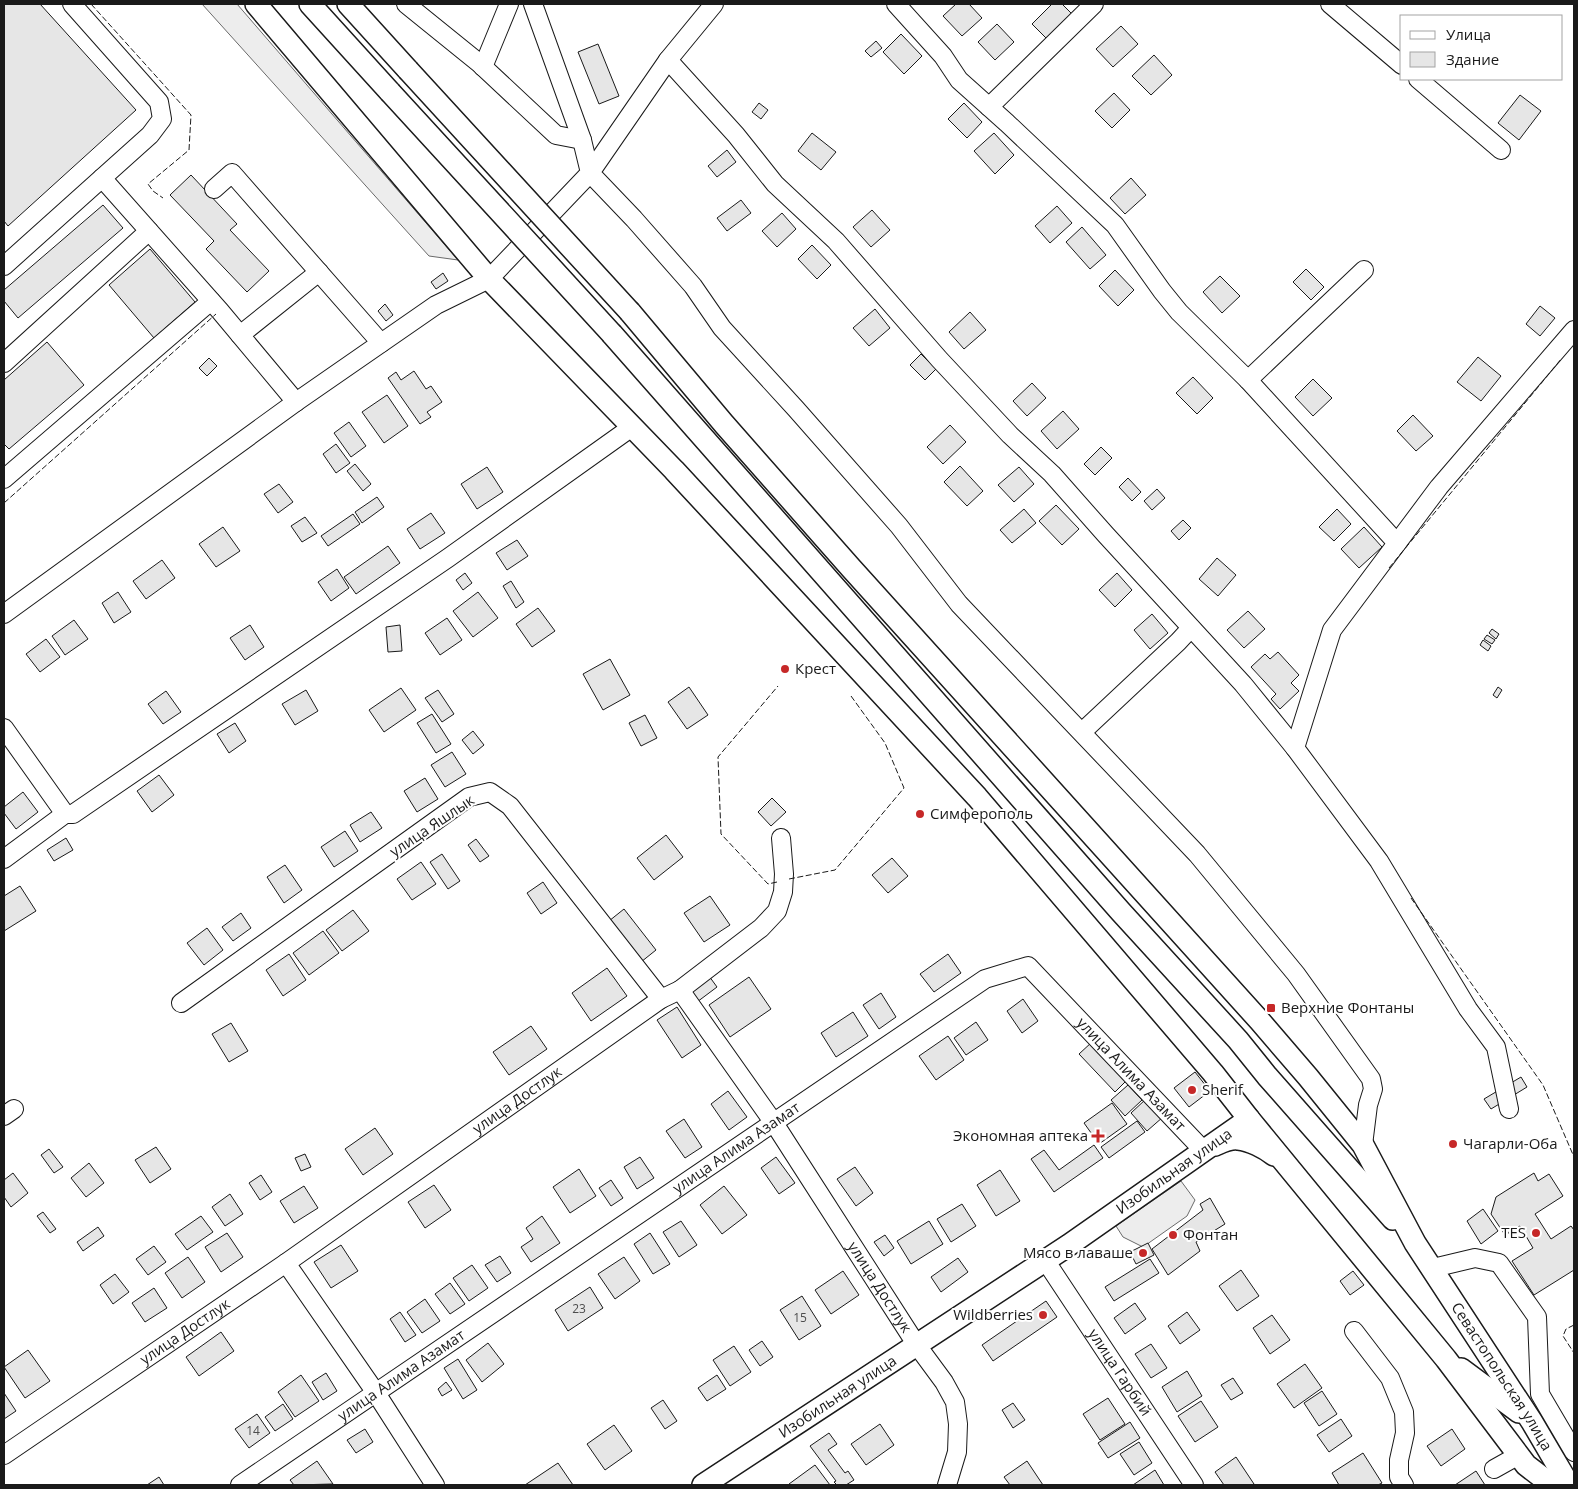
<svg xmlns="http://www.w3.org/2000/svg" width="1578" height="1489" viewBox="0 0 1578 1489" font-family="'Open Sans',sans-serif">
  <rect width="100%" height="100%" fill="#fff"/>
  <path fill="#ededed" stroke="#6a6a6a" d="M202,4H237L458,260L429,256Z
    M1181,1181L1195,1200L1187,1216L1143,1247L1123,1237L1116,1226Z"/>
  <path fill="#e6e6e6" stroke="#1a1a1a" d="M4,4H40L136,110L8,226L4,221Z
    M956,4H969L982,18L962,36L943,16Z
    M1052,4H1062L1072,14L1047,39L1032,24Z
    M997,24L1014,42L995,60L978,42Z
    M1121,26L1138,44L1113,67L1096,49Z
    M901,34L922,56L904,74L883,52Z
    M876,41L882,48L871,57L865,51Z
    M598,44L619,96L599,104L578,52Z
    M1154,55L1172,75L1151,95L1132,76Z
    M1114,93L1130,110L1112,128L1095,111Z
    M1520,95L1541,111L1519,140L1498,123Z
    M759,103L768,110L761,119L752,112Z
    M964,103L982,122L967,138L948,119Z
    M812,133L836,152L821,170L798,151Z
    M994,133L1014,155L995,174L974,151Z
    M727,150L736,162L717,177L708,166Z
    M191,175L237,224L230,230L269,271L247,292L206,249L214,241L170,195Z
    M1131,178L1146,195L1125,214L1110,198Z
    M741,200L751,213L727,231L717,218Z
    M103,205L123,228L18,318L4,301V290Z
    M1057,206L1072,223L1050,243L1035,226Z
    M872,210L890,230L871,247L853,227Z
    M782,213L796,229L777,247L762,231Z
    M1082,227L1106,255L1090,269L1066,242Z
    M812,245L831,265L817,279L798,259Z
    M150,249L195,302L154,338L109,285Z
    M1306,269L1324,287L1311,300L1293,282Z
    M1115,270L1134,290L1118,306L1099,286Z
    M443,273L448,281L436,289L431,282Z
    M1220,276L1240,296L1222,313L1203,292Z
    M385,304L393,315L386,321L378,311Z
    M1540,306L1555,318L1540,336L1526,324Z
    M875,309L890,328L869,346L853,328Z
    M970,312L986,330L964,349L949,332Z
    M47,342L84,385L9,449L4,444V380Z
    M921,354L936,369L925,380L910,365Z
    M1478,357L1501,376L1481,401L1457,382Z
    M209,358L217,366L207,376L199,368Z
    M414,371L426,389L431,386L442,402L427,412L431,417L420,424L388,378L396,372L401,380Z
    M1193,377L1213,398L1197,414L1176,393Z
    M1313,379L1332,398L1313,416L1295,397Z
    M1032,383L1046,398L1027,416L1013,401Z
    M387,395L408,426L384,443L362,412Z
    M1063,411L1079,429L1057,449L1041,431Z
    M1413,415L1433,436L1416,451L1397,431Z
    M349,422L366,446L351,457L334,433Z
    M950,425L966,442L943,464L927,447Z
    M336,444L350,463L336,473L323,454Z
    M1101,447L1112,458L1095,475L1084,464Z
    M355,464L371,484L363,491L347,471Z
    M960,466L983,491L967,506L944,482Z
    M487,467L503,492L477,509L461,484Z
    M1019,467L1034,484L1014,502L998,485Z
    M1128,478L1141,492L1132,501L1119,487Z
    M279,484L293,502L278,513L264,494Z
    M1157,489L1165,498L1152,510L1144,501Z
    M377,497L384,507L362,523L355,512Z
    M1056,505L1079,529L1062,545L1039,521Z
    M1024,509L1036,523L1012,543L1000,530Z
    M1337,509L1351,524L1334,541L1319,527Z
    M431,513L445,533L420,549L407,529Z
    M353,514L360,524L328,546L321,536Z
    M305,517L317,533L302,542L291,526Z
    M1183,520L1191,528L1179,540L1171,531Z
    M223,527L240,551L216,567L199,544Z
    M1364,527L1382,547L1359,568L1341,549Z
    M517,540L528,556L507,570L496,553Z
    M388,546L400,563L356,594L344,577Z
    M1217,558L1236,575L1218,596L1199,579Z
    M162,560L175,578L146,599L133,581Z
    M337,569L349,588L331,601L318,582Z
    M465,573L472,583L463,590L456,580Z
    M1117,573L1132,590L1115,607L1099,590Z
    M511,581L524,602L516,608L503,586Z
    M118,592L131,612L114,623L102,603Z
    M478,592L498,618L473,637L453,611Z
    M538,608L555,631L532,647L516,624Z
    M1248,611L1265,629L1244,648L1227,630Z
    M1152,614L1168,633L1150,649L1134,630Z
    M447,618L462,640L440,655L425,633Z
    M74,620L88,639L65,655L52,636Z
    M250,625L264,647L245,660L230,638Z
    M400,625L402,651L388,652L386,627Z
    M1492,629L1499,634L1496,639L1489,633Z
    M1487,635L1495,640L1492,644L1484,639Z
    M46,639L60,657L40,672L26,654Z
    M1483,640L1491,646L1488,651L1480,645Z
    M1278,652L1299,675L1291,683L1299,691L1280,709L1271,699L1276,694L1251,667L1265,654L1270,659Z
    M610,659L630,695L603,710L583,674Z
    M689,687L708,715L687,729L668,702Z
    M1498,687L1502,690L1497,698L1493,695Z
    M401,688L416,710L384,732L369,710Z
    M306,690L318,711L295,725L282,704Z
    M438,690L454,714L442,722L425,698Z
    M166,691L181,712L163,724L148,704Z
    M432,714L451,744L436,753L417,723Z
    M645,715L657,738L641,746L629,723Z
    M235,723L246,741L229,753L217,734Z
    M473,731L484,745L473,754L462,740Z
    M452,752L466,774L445,787L431,765Z
    M159,775L174,795L152,812L137,791Z
    M425,778L438,799L417,812L404,791Z
    M23,792L38,812L16,829L4,813V807Z
    M772,798L786,812L771,826L758,812Z
    M371,812L382,828L360,842L350,825Z
    M345,831L358,851L334,867L321,847Z
    M666,835L683,857L654,880L637,858Z
    M66,838L73,850L54,861L47,850Z
    M476,839L489,856L480,862L468,845Z
    M442,854L460,881L448,889L430,862Z
    M892,858L908,876L888,893L872,875Z
    M421,862L436,884L412,900L397,879Z
    M285,865L302,890L284,903L267,877Z
    M543,882L557,903L541,914L527,893Z
    M20,886L36,911L4,931V896Z
    M710,896L730,925L704,942L684,913Z
    M624,909L656,950L641,962L609,921Z
    M353,910L369,931L342,951L326,930Z
    M241,913L251,928L233,941L222,927Z
    M207,928L223,950L204,965L187,943Z
    M323,931L339,953L309,975L293,953Z
    M289,954L306,980L283,996L266,970Z
    M948,954L961,973L934,992L920,974Z
    M607,968L627,996L591,1021L572,993Z
    M709,976L717,987L697,1002L689,990Z
    M749,977L771,1009L730,1037L709,1005Z
    M881,993L896,1017L879,1029L863,1005Z
    M1023,999L1038,1021L1022,1033L1007,1011Z
    M677,1007L701,1045L682,1058L657,1020Z
    M853,1012L868,1036L836,1057L821,1033Z
    M976,1022L988,1040L966,1055L954,1038Z
    M231,1023L248,1051L229,1062L212,1034Z
    M531,1026L547,1049L509,1075L493,1052Z
    M948,1036L964,1060L936,1080L919,1056Z
    M1092,1042L1128,1079L1115,1092L1079,1054Z
    M1195,1072L1210,1091L1189,1107L1174,1088Z
    M1521,1077L1527,1087L1491,1109L1484,1099Z
    M1128,1085L1142,1100L1125,1116L1111,1100Z
    M728,1091L747,1117L729,1130L711,1104Z
    M1146,1099L1163,1117L1147,1131L1131,1113Z
    M1112,1103L1127,1124L1099,1144L1084,1123Z
    M684,1119L702,1147L685,1158L666,1131Z
    M1137,1121L1145,1132L1109,1158L1101,1147Z
    M375,1128L393,1154L363,1175L345,1149Z
    M1094,1145L1103,1158L1054,1192L1031,1159L1044,1150L1059,1170Z
    M156,1147L171,1169L150,1183L135,1160Z
    M49,1149L63,1167L54,1173L41,1155Z
    M305,1154L311,1167L301,1171L295,1158Z
    M640,1157L654,1178L637,1189L624,1167Z
    M776,1157L795,1183L779,1194L761,1168Z
    M89,1163L104,1183L86,1197L71,1178Z
    M855,1167L873,1193L856,1206L837,1179Z
    M579,1169L596,1196L570,1213L553,1187Z
    M1000,1170L1020,1201L996,1216L977,1185Z
    M13,1173L28,1193L11,1207L4,1197V1180Z
    M1534,1173L1538,1181L1549,1174L1563,1196L1535,1214L1551,1239L1571,1226L1574,1230V1270L1534,1295L1512,1261L1533,1248L1520,1226L1505,1235L1491,1214L1496,1197Z
    M261,1175L272,1192L260,1200L249,1183Z
    M611,1180L623,1198L611,1206L599,1188Z
    M434,1185L451,1210L425,1228L408,1202Z
    M304,1186L318,1208L294,1223L280,1201Z
    M724,1186L747,1215L722,1234L700,1205Z
    M230,1194L243,1214L225,1226L212,1207Z
    M1210,1198L1225,1224L1196,1242L1200,1251L1168,1275L1152,1249L1203,1210L1200,1204Z
    M962,1204L976,1226L951,1242L937,1219Z
    M1483,1209L1498,1231L1481,1244L1467,1221Z
    M43,1212L56,1229L50,1233L37,1216Z
    M201,1216L213,1232L187,1250L175,1234Z
    M542,1216L560,1243L531,1262L521,1247L533,1239L526,1228Z
    M681,1221L697,1245L679,1257L663,1232Z
    M929,1221L943,1244L911,1264L897,1241Z
    M98,1227L104,1236L83,1251L77,1242Z
    M227,1233L243,1257L221,1272L205,1247Z
    M650,1233L670,1264L653,1274L634,1244Z
    M885,1235L894,1248L884,1256L874,1242Z
    M1148,1243L1154,1255L1136,1264L1130,1252Z
    M341,1245L358,1271L331,1288L314,1262Z
    M154,1246L166,1262L148,1275L136,1259Z
    M500,1256L511,1273L497,1282L485,1265Z
    M188,1257L205,1282L182,1298L165,1273Z
    M624,1257L640,1281L615,1299L598,1274Z
    M958,1258L968,1272L941,1292L931,1277Z
    M1150,1259L1159,1273L1114,1301L1105,1287Z
    M472,1265L488,1288L469,1301L453,1278Z
    M1241,1270L1259,1296L1237,1311L1219,1286Z
    M843,1271L859,1295L831,1314L815,1290Z
    M1353,1271L1364,1285L1350,1295L1340,1281Z
    M115,1274L129,1292L113,1304L100,1285Z
    M450,1283L465,1304L450,1314L435,1294Z
    M590,1287L603,1308L568,1331L555,1310Z
    M154,1288L167,1308L145,1322L132,1303Z
    M802,1296L821,1326L799,1340L780,1310Z
    M425,1299L440,1321L422,1333L407,1312Z
    M1046,1301L1057,1317L993,1361L982,1345Z
    M1135,1303L1146,1319L1125,1334L1114,1318Z
    M400,1312L416,1335L405,1342L390,1319Z
    M1187,1312L1200,1330L1180,1344L1168,1326Z
    M1272,1315L1290,1340L1270,1354L1253,1328Z
    M221,1332L234,1351L199,1376L186,1357Z
    M762,1341L773,1357L760,1366L749,1350Z
    M488,1343L504,1364L482,1382L466,1360Z
    M1151,1344L1167,1368L1151,1378L1135,1354Z
    M734,1346L751,1372L730,1386L713,1360Z
    M28,1350L50,1381L25,1398L4,1367Z
    M458,1359L477,1390L463,1399L444,1368Z
    M1305,1364L1322,1388L1294,1408L1277,1384Z
    M1187,1371L1202,1396L1177,1412L1162,1387Z
    M326,1373L337,1391L323,1400L312,1382Z
    M301,1375L319,1401L295,1417L278,1392Z
    M717,1375L726,1389L707,1401L698,1388Z
    M1233,1378L1243,1393L1231,1400L1221,1385Z
    M446,1382L452,1390L442,1396L438,1389Z
    M1322,1391L1337,1414L1319,1426L1304,1403Z
    M4,1393L16,1411L4,1419Z
    M1108,1398L1125,1424L1100,1440L1083,1414Z
    M663,1400L677,1421L665,1429L651,1408Z
    M1201,1401L1218,1427L1195,1442L1178,1416Z
    M1013,1403L1025,1420L1013,1428L1002,1410Z
    M283,1404L293,1419L275,1431L265,1417Z
    M257,1414L270,1433L249,1448L235,1429Z
    M1341,1419L1352,1436L1329,1452L1317,1435Z
    M1130,1422L1140,1438L1108,1458L1098,1443Z
    M880,1424L894,1445L866,1465L851,1444Z
    M614,1425L632,1451L605,1470L587,1444Z
    M365,1429L373,1442L356,1453L347,1440Z
    M1452,1429L1465,1449L1441,1466L1427,1446Z
    M829,1433L837,1444L828,1450L845,1473L848,1471L854,1480L846,1485H837L834,1482L836,1481L810,1446Z
    M1139,1442L1152,1463L1134,1475L1120,1454Z
    M1363,1453L1382,1483L1378,1485H1339L1332,1473Z
    M1236,1457L1254,1484L1251,1485H1224L1215,1472Z
    M317,1461L333,1484L294,1485L290,1480Z
    M1027,1461L1043,1485H1010L1004,1477Z
    M558,1463L573,1485H525Z
    M815,1465L830,1485H790L789,1484Z
    M1155,1470L1164,1485H1133Z
    M1476,1471L1485,1485H1455Z
    M159,1477L164,1485H147Z"/>
  <g fill="none" stroke-linecap="round" stroke-linejoin="round">
    <g stroke="#1a1a1a" stroke-width="20">
      <g id="minor">
        <path d="M406,4L479,63L556,135L582,140"/>
        <path d="M714,4L668,60L590,173L634,219L693,286L722,328L796,409L899,526L959,604L1197,854L1296,974L1371,1079L1373,1089L1368,1105L1363,1145"/>
        <path d="M896,4L943,56L959,80L1007,123L1115,225L1162,291L1179,312L1248,380L1397,543"/>
        <path d="M1330,4L1402,65"/>
        <path d="M668,60L736,135L775,184L836,241L939,359L1010,435L1052,474L1106,535L1243,684L1295,748L1379,861L1468,1009L1496,1047L1509,1109"/>
        <path d="M483,67L509,4"/>
        <path d="M1418,79L1501,150"/>
        <path d="M989,107L1094,4"/>
        <path d="M102,178L220,311L296,402"/>
        <path d="M214,189L232,173L381,343"/>
        <path d="M4,266L150,135L162,119L159,102L72,4"/>
        <path d="M240,335L319,272"/>
        <path d="M4,363L149,231"/>
        <path d="M1248,380L1364,270"/>
        <path d="M4,479L211,301"/>
        <path d="M4,614L296,402L436,305L489,279L590,173L582,140L533,4"/>
        <path d="M4,728L65,814H73L448,558L632,427"/>
        <path d="M1082,732L1178,642L1191,628"/>
        <path d="M1295,748L1332,630L1439,487L1574,330"/>
        <path d="M4,859L65,814"/>
        <path d="M680,990L761,928L777,911L783,892L784,874L781,838"/>
        <path d="M181,1003L469,797L490,792L510,806L661,999"/>
        <path d="M4,1116L14,1109"/>
        <path id="s1" d="M1045,1260L1194,1485"/>
        <path d="M286,1263L376,1393L435,1485"/>
        <path d="M1433,1268L1475,1258L1499,1263L1537,1317L1540,1394L1574,1452"/>
        <path d="M1354,1331L1390,1378L1404,1412L1405,1433L1399,1460V1477L1404,1485"/>
        <path id="s2" d="M4,1455L286,1263L661,999L680,990L774,1123L916,1344L944,1382L955,1402L958,1424L957,1452L947,1485"/>
        <path d="M1494,1469L1519,1455"/>
        <path id="s3" d="M240,1485L985,979L1028,966L1203,1150"/>
      </g>
    </g>
    <g stroke="#1a1a1a" stroke-width="24">
      <g id="major">
        <path d="M256,4L489,279L674,470L977,797L1213,1073L1249,1119"/>
        <path d="M310,4L390,92"/>
        <path d="M348,4L408,70"/>
        <path id="s4" d="M630,312L724,424L851,568L1259,1020L1308,1077L1363,1145L1415,1243L1532,1422L1569,1485"/>
        <path d="M612,334L1121,912L1238,1040L1267,1076L1393,1219"/>
        <path d="M1215,1145C1222,1142 1230,1138 1238,1139C1250,1140 1265,1148 1274,1155"/>
        <path d="M1461,1369L1519,1412"/>
        <path id="s5" d="M703,1485L1069,1245L1249,1119L1446,1359L1526,1465L1552,1485"/>
      </g>
    </g>
    <use href="#minor" stroke="#fff" stroke-width="18"/>
    <use href="#major" stroke="#fff" stroke-width="21"/>
    <g stroke="#1a1a1a" stroke-width="24" stroke-linecap="butt">
      <path id="major-bridge" d="M408,70L630,312
        M390,92L612,334"/>
    </g>
    <use href="#major-bridge" stroke="#fff" stroke-width="21"/>
    <path stroke="#1a1a1a" stroke-width="1" stroke-dasharray="6 2.5" stroke-linecap="butt" d="M91,4L191,115L189,150L148,184L153,191L163,198
      M4,503L216,314
      M1389,568L1562,358
      M789,879L835,870L904,788L885,743L851,696
      M777,882L768,884L721,834L718,757L778,686
      M1411,898L1543,1085L1574,1157
      M1574,1325L1566,1329L1563,1336L1574,1353"/>
  </g>
  <g fill="#c62828" stroke="#fff" stroke-width="2">
    <circle cx="785" cy="669" r="5"/>
    <circle cx="920" cy="814" r="5"/>
    <rect x="1266" y="1003" width="10" height="10" rx="2.5"/>
    <circle cx="1192" cy="1090" r="5"/>
    <path d="M1095.5 1128.5h5v5h5v5h-5v5h-5v-5h-5v-5h5z"/>
    <circle cx="1453" cy="1144" r="5"/>
    <circle cx="1536" cy="1233" r="5"/>
    <circle cx="1173" cy="1235" r="5"/>
    <circle cx="1143" cy="1253" r="5"/>
    <circle cx="1043" cy="1315" r="5"/>
  </g>
  <g text-anchor="middle" stroke-width="4" stroke-linejoin="round" paint-order="stroke">
    <g font-size="12" fill="#4d4d4d">
      <text x="579" y="1313">23</text>
      <text x="800" y="1322">15</text>
      <text x="253" y="1435">14</text>
    </g>
    <g font-size="15" fill="#1a1a1a" stroke="#fff" text-anchor="start">
      <text x="795" y="674">Крест</text>
      <text x="930" y="819">Симферополь</text>
      <text x="1281" y="1013">Верхние Фонтаны</text>
      <text x="1202" y="1095">Sherif</text>
      <text x="1088" y="1141" text-anchor="end">Экономная аптека</text>
      <text x="1463" y="1149">Чагарли-Оба</text>
      <text x="1526" y="1238" text-anchor="end">TES</text>
      <text x="1183" y="1240">Фонтан</text>
      <text x="1133" y="1258" text-anchor="end">Мясо в лаваше</text>
      <text x="1033" y="1320" text-anchor="end">Wildberries</text>
    </g>
    <g font-size="15" fill="#1a1a1a" stroke="#fff">
      <text transform="translate(432 826) rotate(-34)" y="5">улица Яшлык</text>
      <text dy="5" stroke="none"><textPath href="#s3" startOffset="1095">улица Алима Азамат</textPath></text>
      <text dy="5" stroke="none"><textPath href="#s2" startOffset="624">улица Достлук</textPath></text>
      <text dy="5" stroke="none"><textPath href="#s3" startOffset="600">улица Алима Азамат</textPath></text>
      <text dy="5" stroke="none"><textPath href="#s5" startOffset="566">Изобильная улица</textPath></text>
      <text dy="5" stroke="none"><textPath href="#s2" startOffset="1179">улица Достлук</textPath></text>
      <text dy="5" stroke="none"><textPath href="#s2" startOffset="219">улица Достлук</textPath></text>
      <text dy="5" stroke="none"><textPath href="#s1" startOffset="135">улица Гарбий</textPath></text>
      <text dy="5" stroke="none"><textPath href="#s3" startOffset="195">улица Алима Азамат</textPath></text>
      <text dy="5" stroke="none"><textPath href="#s4" startOffset="1380">Севастопольская улица</textPath></text>
      <text dy="5" stroke="none"><textPath href="#s5" startOffset="161">Изобильная улица</textPath></text>
    </g>
  </g>
  <rect width="1578" height="1489" fill="none" stroke="#1a1a1a" stroke-width="10"/>
  <rect x="1400" y="15" width="162" height="65" fill="#ffffff" stroke="#a3a3a3"/>
  <rect x="1410" y="31" width="25" height="8" fill="#ffffff" stroke="#a3a3a3"/>
  <text x="1446" y="40" font-size="15" fill="#1a1a1a">Улица</text>
  <rect x="1410" y="52" width="25" height="15" fill="#e6e6e6" stroke="#a3a3a3"/>
  <text x="1446" y="65" font-size="15" fill="#1a1a1a">Здание</text>
</svg>
